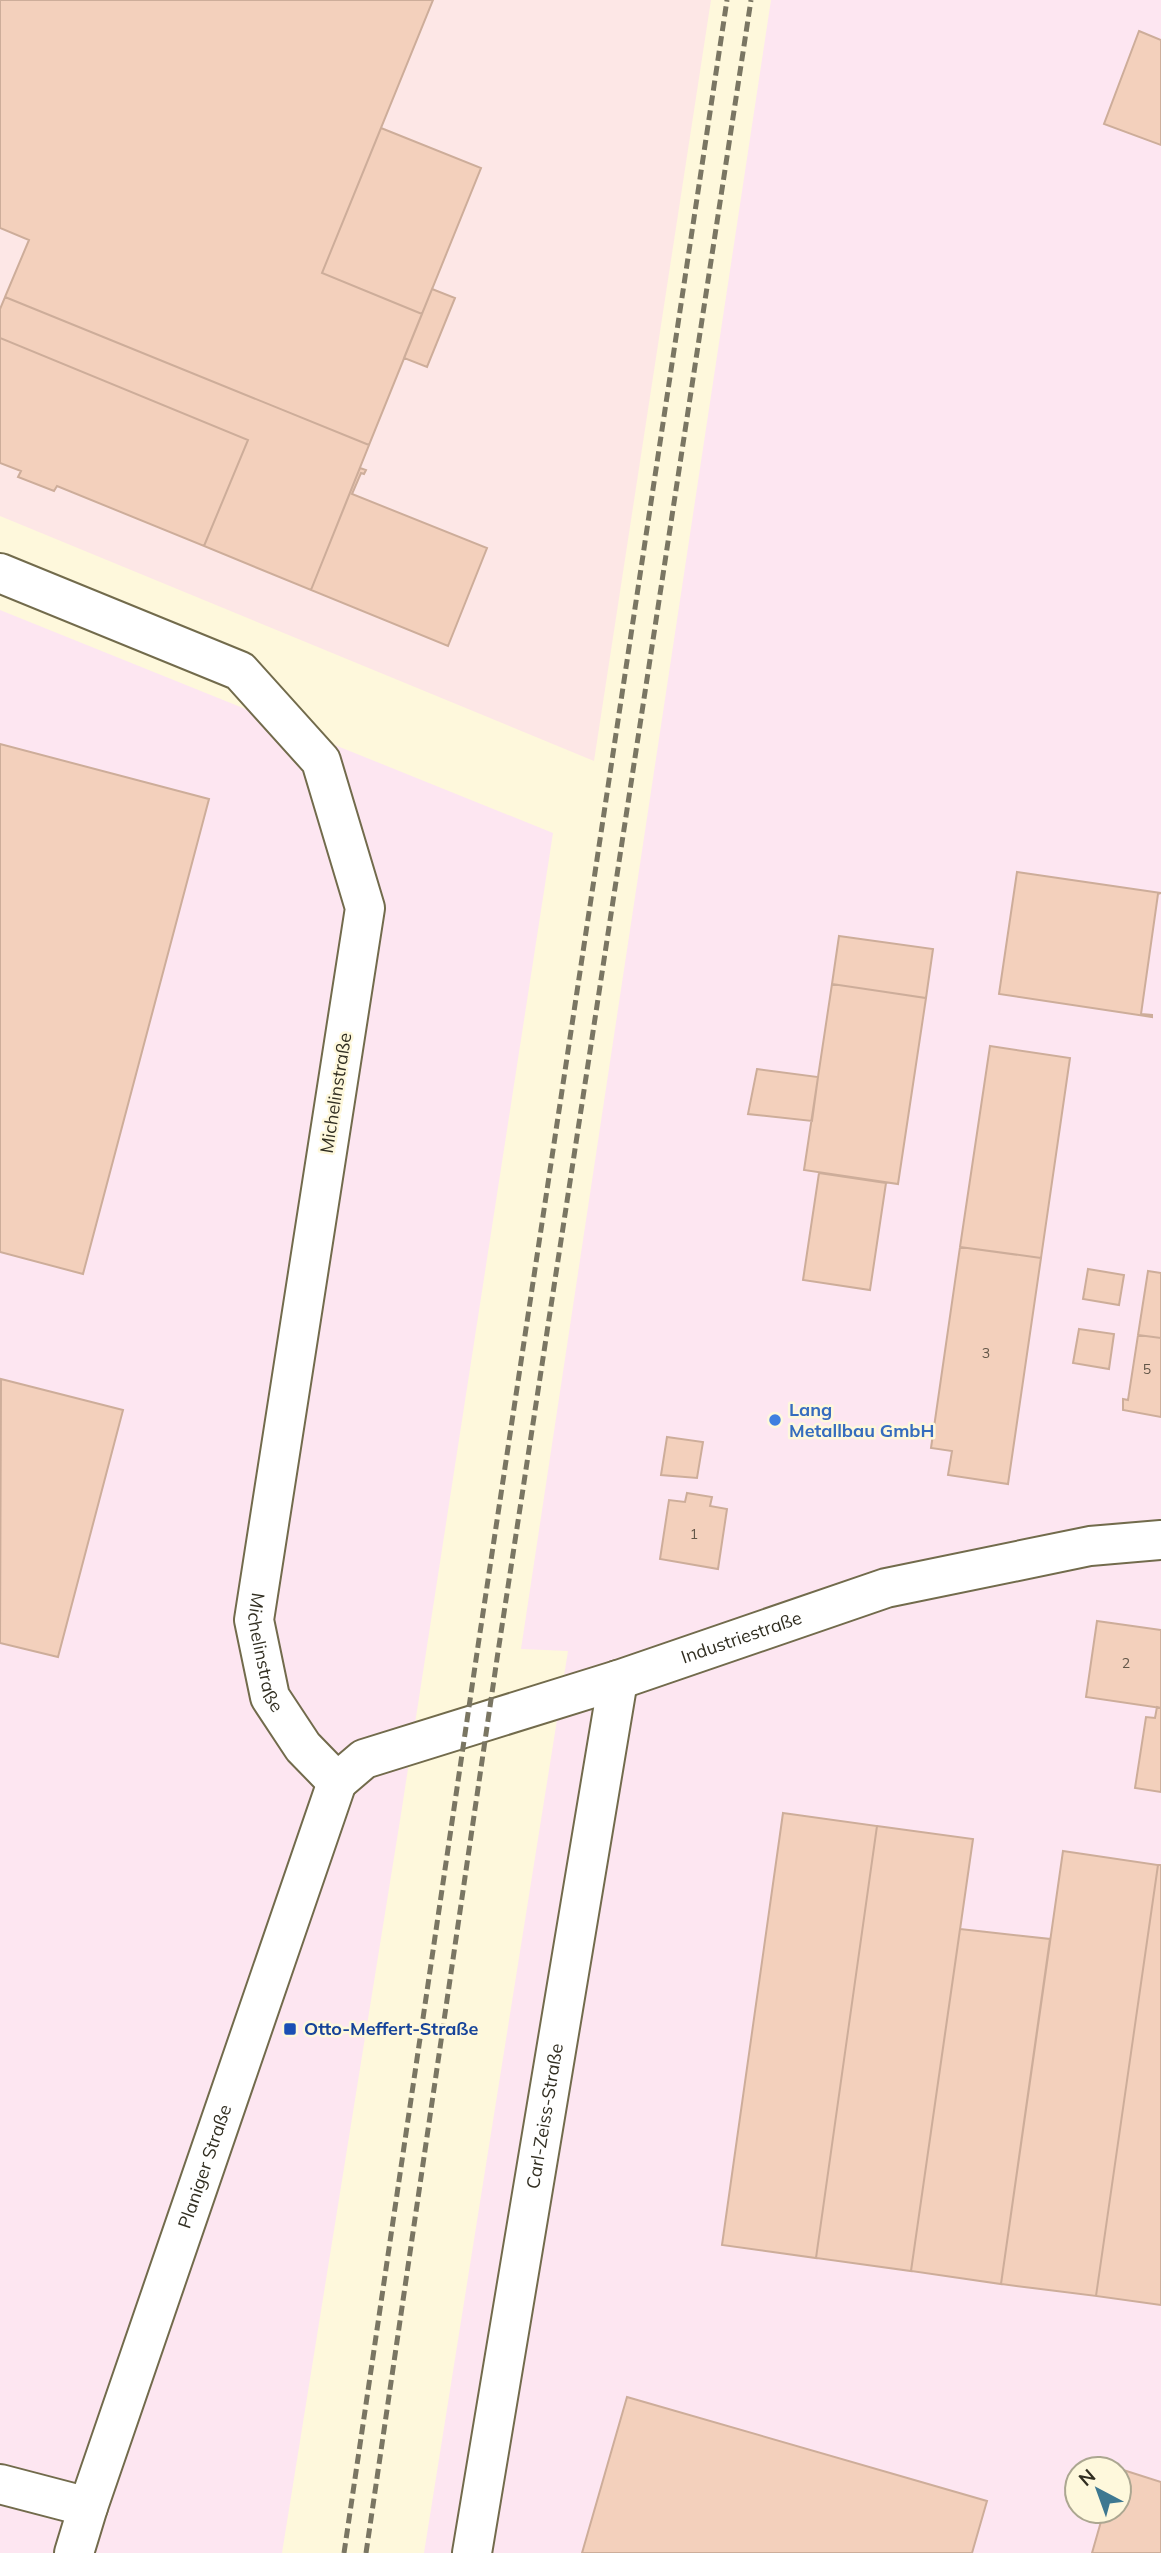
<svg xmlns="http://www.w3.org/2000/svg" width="1161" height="2553" viewBox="0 0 1161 2553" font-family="Mulish,sans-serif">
  <rect width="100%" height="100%" fill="#fef8dc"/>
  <path fill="#fde6f1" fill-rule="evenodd" d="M771,0H1161V2553H424L568,1651L521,1649ZM1077,2469H1119V2511H1077Z
    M0,610L553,833L401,1814L282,2553H0Z"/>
  <path fill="#fde7e6" d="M0,0H711L594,761L0,516Z"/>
  <path fill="#f3d0bc" stroke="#cdad9a" stroke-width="2" d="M0,0H433L322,273L422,314L369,445L5,297L29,240L0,228Z
    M1139,31L1161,40V145L1104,124Z
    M381,128L481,168L422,314L322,273Z
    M432,289L455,298L427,367L404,358Z
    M5,297L369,445L311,590L204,546L248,440L0,338V309Z
    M0,338L248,440L204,546L57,486L54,491L18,477L21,471L0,463Z
    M360,468L366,470L364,474L361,473L352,494L487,548L448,646L311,590Z
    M0,744L209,799L83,1274L0,1252Z
    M1017,872L1161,893L1158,894L1141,1014L1152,1015V1017L999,994Z
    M839,936L933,949L926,998L832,984Z
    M832,984L926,998L898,1184L804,1170Z
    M990,1046L1070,1058L1041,1258L960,1247Z
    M757,1069L818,1077L812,1121L748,1114Z
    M819,1173L886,1183L870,1290L803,1280Z
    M960,1247L1041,1258L1008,1484L948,1475L952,1451L931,1448Z
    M1088,1269L1124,1275L1119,1305L1083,1299Z
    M1148,1271L1161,1273V1338L1138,1335Z
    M1079,1329L1114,1334L1109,1369L1073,1363Z
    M1138,1335L1161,1338V1417L1123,1410V1399L1128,1400Z
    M1,1379L123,1410L58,1657L0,1643Z
    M667,1437L703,1442L697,1478L661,1475Z
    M687,1493L712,1497L710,1506L727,1509L718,1569L660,1559L669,1500L685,1502Z
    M1097,1621L1161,1630V1708L1086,1697Z
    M1157,1707L1161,1708V1792L1135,1788L1146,1717L1155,1718Z
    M783,1813L877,1826L816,2258L722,2245Z
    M877,1826L973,1839L911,2271L816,2258Z
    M1063,1851L1158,1865L1096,2296L1001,2284Z
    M1158,1865H1161V2305L1096,2296Z
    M960,1929L1050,1939L1001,2284L911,2271Z
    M627,2397L987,2501L972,2553H582Z
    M1117,2468L1161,2482V2553H1092L1104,2511H1119V2469Z"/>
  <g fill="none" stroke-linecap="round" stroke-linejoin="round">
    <g stroke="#726b4c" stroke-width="42">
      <g id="minor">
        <path id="s1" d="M0,573L240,671L321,761L365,908L254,1620L270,1697L303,1747L337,1782"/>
        <path id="s2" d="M337,1782L364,1759L618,1680L886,1588L1090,1546L1161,1540"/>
        <path d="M0,2484L88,2507"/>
        <path id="s3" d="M74,2553L88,2507L337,1782"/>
        <path id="s4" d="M472,2553L618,1680"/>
      </g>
    </g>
    <use href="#minor" stroke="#fff" stroke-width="38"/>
    <path stroke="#7a7663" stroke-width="5" stroke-dasharray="10 5" stroke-linecap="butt" d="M344,2553L478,1646L727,0
      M366,2553L498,1652L751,0"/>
  </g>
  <circle fill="#3f7fe0" stroke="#fef8dc" stroke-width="2.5" cx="775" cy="1420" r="7"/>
  <rect fill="#1a4fb4" stroke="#fef8dc" stroke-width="2.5" x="283" y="2022" width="14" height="14" rx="3.5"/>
  <g text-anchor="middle" stroke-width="5" stroke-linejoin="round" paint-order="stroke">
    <g font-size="14" fill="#625648">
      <text x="986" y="1358">3</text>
      <text x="1147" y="1374">5</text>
      <text x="694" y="1539">1</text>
      <text x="1126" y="1668">2</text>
    </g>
    <g font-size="18" fill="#312e21" stroke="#fef8dc">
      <text transform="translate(336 1093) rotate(-81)" y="6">Michelinstraße</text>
      <text dy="6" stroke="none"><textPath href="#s2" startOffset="432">Industriestraße</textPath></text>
      <text dy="6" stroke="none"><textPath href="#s1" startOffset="1288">Michelinstraße</textPath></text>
      <text dy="6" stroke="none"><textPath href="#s4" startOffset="443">Carl-Zeiss-Straße</textPath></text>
      <text dy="6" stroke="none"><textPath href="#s3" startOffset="408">Planiger Straße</textPath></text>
    </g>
    <g font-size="18" font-weight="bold" fill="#366cbe" stroke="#fef8dc" text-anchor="start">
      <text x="789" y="1416">Lang<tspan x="789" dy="21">Metallbau GmbH</tspan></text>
    </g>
    <g font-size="18" font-weight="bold" fill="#164399" stroke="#fef8dc" text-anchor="start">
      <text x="304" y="2035">Otto-Meffert-Straße</text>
    </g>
  </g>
  <g transform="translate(1098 2490) rotate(319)"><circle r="33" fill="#fef8dc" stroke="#aca791" stroke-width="2"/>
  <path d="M0-5L12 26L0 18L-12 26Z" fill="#3e7891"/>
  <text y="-10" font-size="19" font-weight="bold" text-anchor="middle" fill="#312e21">N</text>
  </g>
</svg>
